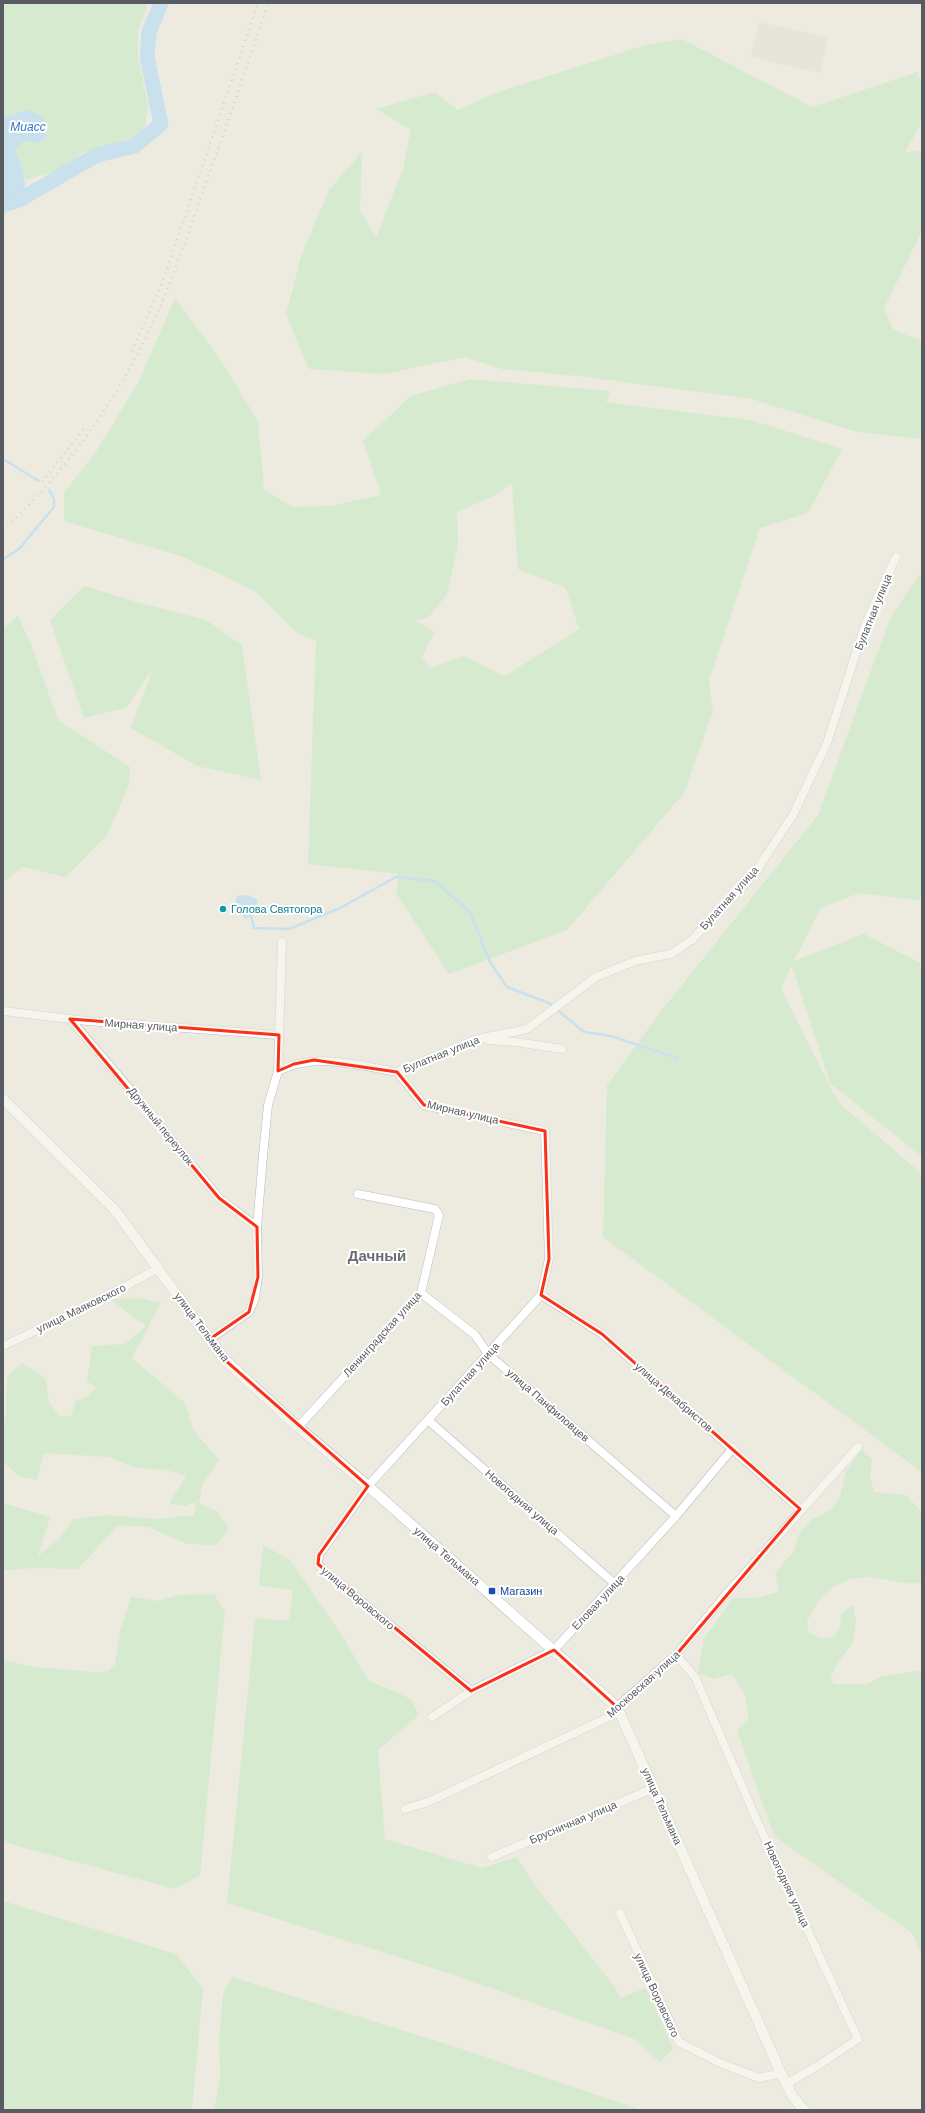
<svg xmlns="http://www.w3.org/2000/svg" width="925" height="2113" viewBox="0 0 925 2113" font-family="Helvetica,sans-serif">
  <rect width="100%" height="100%" fill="#edebdf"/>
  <path fill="#e0ded7" d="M759,22L828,37L820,73L751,57Z"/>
  <path fill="#b8e8ba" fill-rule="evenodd" d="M3,3H148L138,31V58L148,104L145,128L133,138L82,153L67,167L26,180L15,148L26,141L38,143L26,110L3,118Z
    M682,39L812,107L917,72L922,84V122L905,152L922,151V231L884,308L893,330L922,341V439L857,432L752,399L578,376L502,369L465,357L384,374L309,369L286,314L301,257L329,190L362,152L360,210L376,238L403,168L411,130L376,109L435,92L458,110L495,93L646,45Z
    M175,298L221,361L258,421L264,489L292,507L331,506L381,495L363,441L411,396L470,379L610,391L606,402L751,420L842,449L808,513L760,528L709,681L713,711L684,793L567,930L449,974L396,893L399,874L308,864L316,640L298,634L255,591L183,557L64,521V493L97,450L139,381ZM512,483L518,569L566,588L579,629L505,676L464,656L430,668L422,658L434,632L416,621L429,617L447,594L458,545L457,512L492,497Z
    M922,571V901L859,893L821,908L794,961L864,934L922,964V1157L830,1083L792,966L781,988L838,1102L922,1174V1472L603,1237L607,1085L662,1010L818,815L891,616Z
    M84,586L140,603L206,620L242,645L261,780L197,766L131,728L153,668L126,708L84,718L50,620Z
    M18,616L31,644L58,720L130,767L129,785L107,835L66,877L23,867L3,882V628Z
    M140,1298L161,1303L132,1358L185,1403L194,1431L219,1460L202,1485L199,1503L216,1511L229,1528L216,1545L187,1544L148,1527L118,1525L78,1569L33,1568L3,1571V1503L50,1517L38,1556L59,1539L73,1519L105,1515L158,1519L194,1515L196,1502L184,1506L169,1503L186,1476L167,1470L137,1468L108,1457L44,1453L37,1480L20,1477L3,1462V1422L6,1416L7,1376L22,1363L46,1379L49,1402L60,1417L72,1415L75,1401L87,1397L96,1388L87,1381L92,1346L125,1344L146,1326L110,1299Z
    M862,1449L872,1459L870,1474L874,1492L906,1495L922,1512V1582C905,1585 892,1580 876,1578C857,1575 835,1582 822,1597C816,1604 812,1613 807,1621L809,1633L821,1638L834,1637L840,1627L841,1614L853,1605L856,1621L853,1642L841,1658L830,1677L834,1684H867L880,1677L922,1670V1956L912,1933L774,1836L737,1730L749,1718L744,1692L732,1674L713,1679L698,1673L704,1639L733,1598H755L779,1592L775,1573L794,1551L799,1534L812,1519L821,1516L834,1507L840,1497L846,1471Z
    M263,1545L290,1560L343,1637L368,1680L411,1699L419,1715L378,1750L385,1839L482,1868L516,1857L534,1884L614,1986L620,1998L646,1988L673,2048L660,2063L637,2040L445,1972L227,1903L255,1618L289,1621L293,1590L259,1586Z
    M214,1594L225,1611L200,1875L175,1889L3,1842V1660L35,1667L96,1672L108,1671L115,1664L120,1632L131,1597L159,1601L178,1595Z
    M3,1901L176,1954L203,1989L192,2110H3Z
    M232,1977L462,2049L641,2110H214L220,2077L219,2037L223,1995Z"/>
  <path fill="#9dd2ff" d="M26,110L41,116L46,123V138L38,143L25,141L15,148C27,184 33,187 3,215V118Z
    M247,895L258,900L251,916L245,919L235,905L237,896Z"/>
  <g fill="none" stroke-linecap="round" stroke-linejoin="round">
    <path stroke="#9dd2ff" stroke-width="2.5" d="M3,459L39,481
      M3,559L19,549L54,507V499L49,490
      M251,916L254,928L289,929L340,908L396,877L434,881L470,912L490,962L507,987L549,1003L584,1032L611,1036L677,1058"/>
    <path stroke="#9dd2ff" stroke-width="15" d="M3,205L19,200L97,155L135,146L161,124L147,57L149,32L161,3"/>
    <g stroke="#b8bac0" stroke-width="9">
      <path id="minor" d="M3,1011L87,1021L279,1035
        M70,1019L128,1087L219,1198L257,1227
        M488,1040L516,1042L562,1049
        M278,1071C318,1052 356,1065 397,1072L424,1105L545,1131L549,1259L541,1295L368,1486L319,1555L318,1564L323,1570L471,1691
        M397,1072L477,1039L527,1029L596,977L635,961L671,954L693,939L754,874L793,815L827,743L865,625L896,557
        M421,1293L475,1335L488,1354L676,1516
        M541,1295L602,1334L800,1509
        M210,1339L249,1312L255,1298L258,1277L257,1227L263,1156L268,1105L278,1071L282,942
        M3,1346L88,1306L159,1268
        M429,1421L615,1584
        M298,1427L421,1293L439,1215L435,1209L358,1194
        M676,1655L695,1677L758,1823L858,2039L819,2065L786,2084
        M432,1717L471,1691L554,1650L676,1516L733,1448
        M405,1809L428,1802L611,1716L617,1707L676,1655L722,1599L858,1447
        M492,1857L654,1788
        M620,1913L679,2042L720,2063L759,2078L781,2073"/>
    </g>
    <g stroke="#b8bac0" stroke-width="11">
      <path id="tertiary" d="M3,1099L115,1210L224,1359L298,1427L368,1486L617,1707L781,2073L793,2097L804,2110"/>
    </g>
    <use href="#minor" stroke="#fff" stroke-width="8"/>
    <use href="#tertiary" stroke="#fff" stroke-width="10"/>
    <path stroke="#b4b5b5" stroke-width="2.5" stroke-dasharray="1 5" stroke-linecap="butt" d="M132,351L163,281L258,3
      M42,482L85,427
      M3,530C58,480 103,419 138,353C162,307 180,258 197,208C222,140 245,72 268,3"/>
  </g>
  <path d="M0 0H925V2113H0ZM70,1019L279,1035L278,1071L294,1064L314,1060L397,1072L424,1105L545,1131L549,1259L541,1295L602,1334L800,1509L676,1655L617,1707L554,1650L471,1691L318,1564L319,1555L368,1486L224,1359L210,1339L249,1312L258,1277L257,1227L219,1198Z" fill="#edebdf" fill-opacity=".55" fill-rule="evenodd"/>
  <path fill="none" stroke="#fa3019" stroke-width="3" stroke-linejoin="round" d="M70,1019L279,1035L278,1071L294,1064L314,1060L397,1072L424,1105L545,1131L549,1259L541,1295L602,1334L800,1509L676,1655L617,1707L554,1650L471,1691L318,1564L319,1555L368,1486L224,1359L210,1339L249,1312L258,1277L257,1227L219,1198Z"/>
  <circle fill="#0f9aa8" stroke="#fff" stroke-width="1.5" cx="223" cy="909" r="4"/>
  <rect fill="#1a4fb4" stroke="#fff" stroke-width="1.5" x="488" y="1587" width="8" height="8" rx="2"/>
  <g text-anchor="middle" stroke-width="4" stroke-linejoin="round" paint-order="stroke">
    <g font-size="11" fill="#585c62" stroke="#fff">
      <text transform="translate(873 612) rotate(-68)" y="4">Булатная улица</text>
      <text transform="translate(729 898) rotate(-48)" y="4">Булатная улица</text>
      <text transform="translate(141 1025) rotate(4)" y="4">Мирная улица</text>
      <text transform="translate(441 1054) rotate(-22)" y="4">Булатная улица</text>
      <text transform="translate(463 1112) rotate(13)" y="4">Мирная улица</text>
      <text transform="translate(161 1126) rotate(51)" y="4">Дружный переулок</text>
      <text transform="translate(81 1308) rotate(-26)" y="4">улица Маяковского</text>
      <text transform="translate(202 1327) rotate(53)" y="4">улица Тельмана</text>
      <text transform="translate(382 1334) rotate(-48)" y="4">Ленинградская улица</text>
      <text transform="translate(470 1374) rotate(-48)" y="4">Булатная улица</text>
      <text transform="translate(674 1397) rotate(41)" y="4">улица Декабристов</text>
      <text transform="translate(548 1405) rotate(41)" y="4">улица Панфиловцев</text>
      <text transform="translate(522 1502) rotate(41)" y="4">Новогодняя улица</text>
      <text transform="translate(447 1556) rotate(41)" y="4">улица Тельмана</text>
      <text transform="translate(358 1598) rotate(40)" y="4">улица Воровского</text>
      <text transform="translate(598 1602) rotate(-47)" y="4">Еловая улица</text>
      <text transform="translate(643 1684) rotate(-42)" y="4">Московская улица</text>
      <text transform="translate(662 1806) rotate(66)" y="4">улица Тельмана</text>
      <text transform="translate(573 1822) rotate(-23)" y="4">Брусничная улица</text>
      <text transform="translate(787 1884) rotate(65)" y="4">Новогодняя улица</text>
      <text transform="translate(657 1995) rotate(65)" y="4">улица Воровского</text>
    </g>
    <g font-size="11" fill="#0d838f" stroke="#fff" text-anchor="start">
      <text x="231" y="913">Голова Святогора</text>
    </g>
    <g font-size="11" fill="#164399" stroke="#fff" text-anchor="start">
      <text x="500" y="1595">Магазин</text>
    </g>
    <g font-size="12" font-style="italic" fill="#3376c5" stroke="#fff">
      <text x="28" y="131">Миасс</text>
    </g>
    <g font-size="15" font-weight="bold" fill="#696e74" stroke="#fff">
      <text x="377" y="1261">Дачный</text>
    </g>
  </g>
  <rect width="925" height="2113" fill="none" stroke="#585c62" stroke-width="8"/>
</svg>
